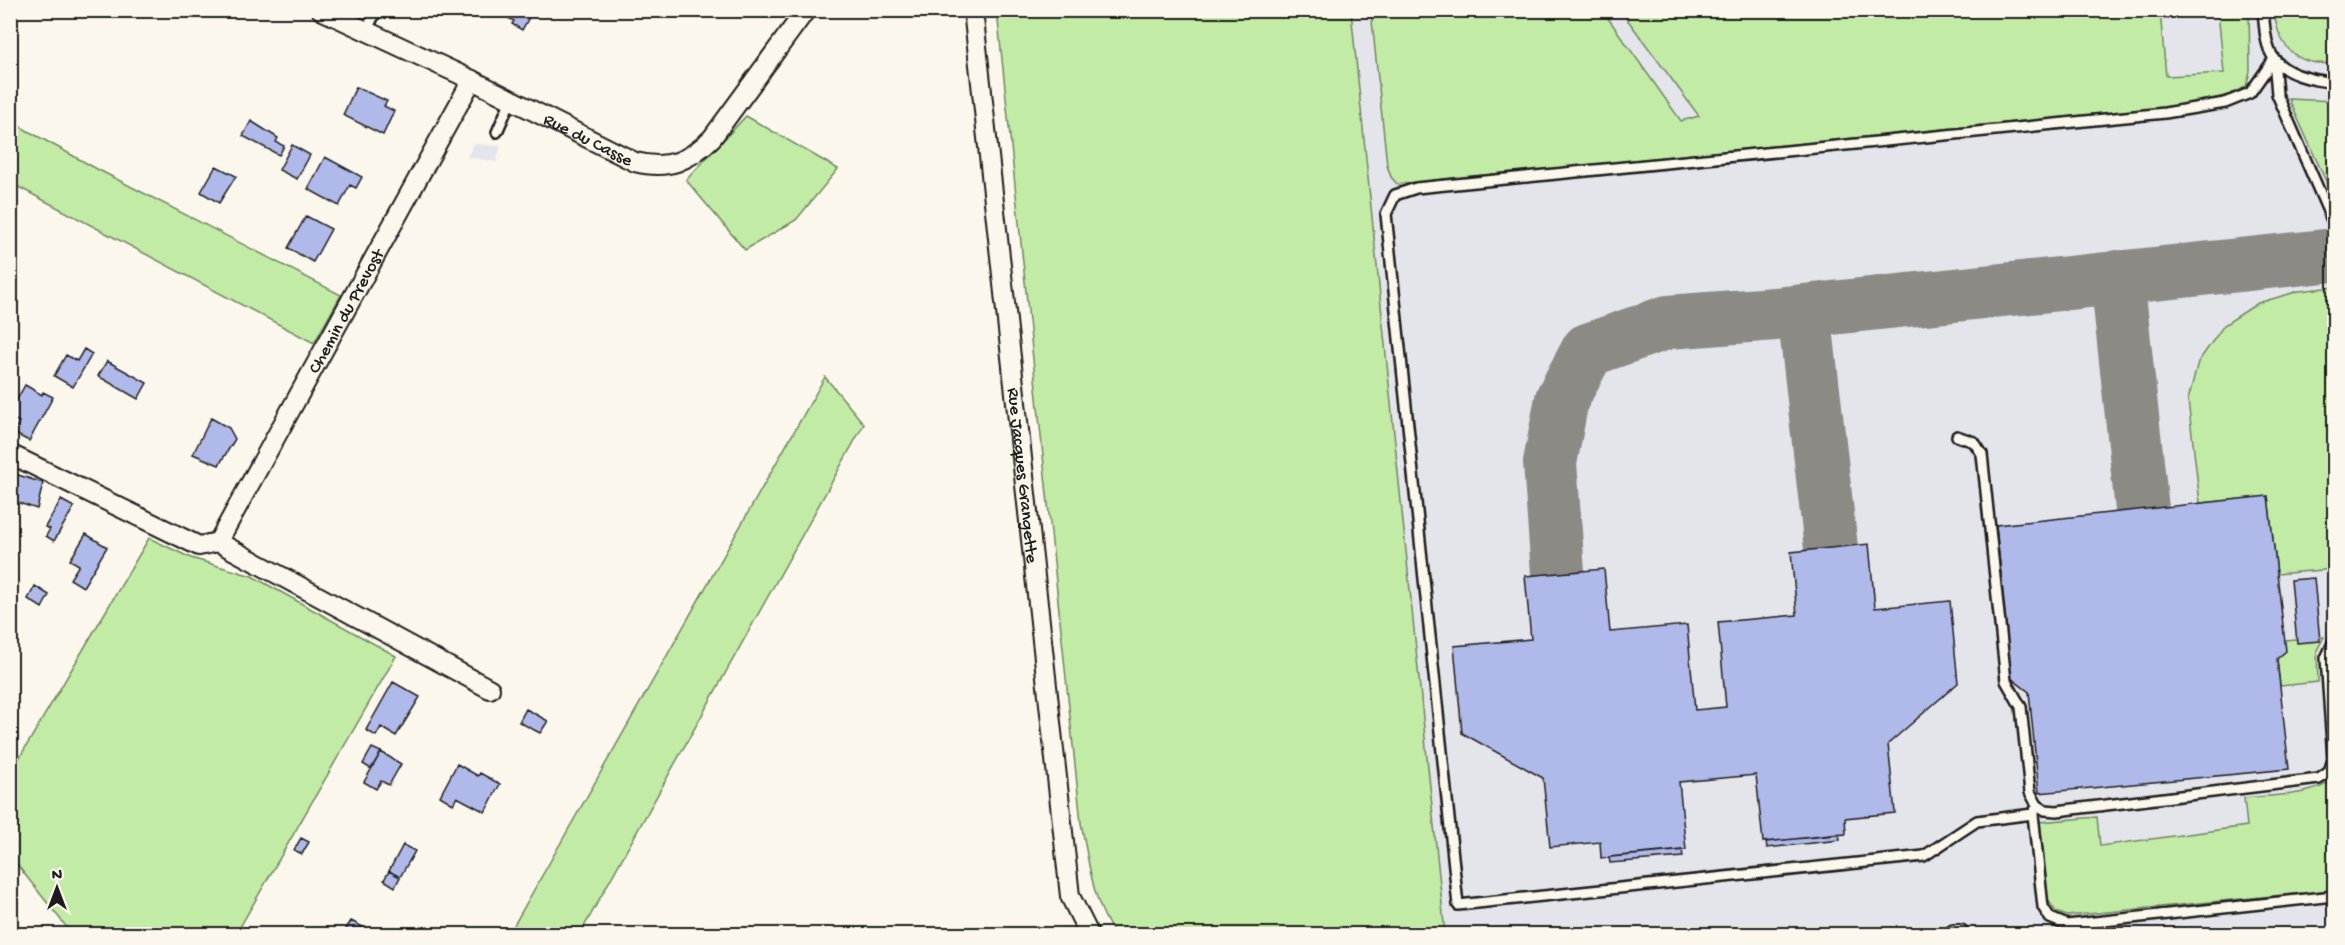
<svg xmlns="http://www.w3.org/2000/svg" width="2345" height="945" viewBox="0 0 2345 945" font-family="'Gochi Hand',sans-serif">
  <rect width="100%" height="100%" fill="#fbf7ec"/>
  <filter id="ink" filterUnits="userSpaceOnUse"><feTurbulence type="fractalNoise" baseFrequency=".0167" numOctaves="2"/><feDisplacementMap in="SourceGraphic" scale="12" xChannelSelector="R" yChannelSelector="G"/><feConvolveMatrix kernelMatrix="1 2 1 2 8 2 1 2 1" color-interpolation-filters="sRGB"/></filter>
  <g filter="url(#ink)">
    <path fill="#e4e4eb" d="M1351,11H2334V934H1445Z
      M474,144L501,146L496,162L467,157Z"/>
    <path fill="#c2eba6" stroke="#6f8461" stroke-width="1.5" d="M997,11H1351L1445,934H1115C1092,903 1089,861 1081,823Z
      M1371,11H1603L1681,121L1699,116L1621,11H2160L2166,76L2224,73L2218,12L2249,11L2250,71L2246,87L2226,96L2184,105L1397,184L1391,177L1387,165Z
      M2274,11H2334V63C2297,67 2278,47 2274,11Z
      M2289,99L2334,101V199Z
      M746,116L838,169L796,220L745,250L686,180Z
      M10,121L97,169L341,295L314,343L11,183Z
      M2334,287V569L2277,574L2268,496L2200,503L2188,400L2198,362L2224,325L2258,303L2299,291Z
      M825,377L864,424L580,934H509Z
      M149,538L191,558L252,576L396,656L236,934H72L11,857V772Z
      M2324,637L2317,650L2318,682L2280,686L2277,659L2284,640Z
      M2334,778V890L2067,916L2056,912L2048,900L2040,822L2097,817L2100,846L2247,826L2244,798C2269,795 2317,797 2334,778Z"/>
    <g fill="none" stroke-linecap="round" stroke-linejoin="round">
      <path stroke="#8c8a84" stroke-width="54" d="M2117,277L2142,509
        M1804,311L1831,548
        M1558,573L1550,463L1562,399L1588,350L1668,322L1775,314L2334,255"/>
    </g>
    <path fill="#afb9ea" stroke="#1c1c1c" stroke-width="1.5" d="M494,10H533L522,30L512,24L514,21Z
      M356,87L387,101L384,106L394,111L383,135L343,115Z
      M251,121L278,138L276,142L284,146L279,155L243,136Z
      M292,145L310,155L297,179L279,170Z
      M325,157L362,177L356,188L350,185L339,206L308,189Z
      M216,166L236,176L219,203L201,192Z
      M306,216L331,229L313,262L288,248Z
      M84,349L92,354L73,387L54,376L66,355L77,361Z
      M107,361L147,383L138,399L98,376Z
      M25,385L42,395L43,392L53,397L29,441L13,433L19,422L10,417V412Z
      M211,418L229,428L235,439L219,465L193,454Z
      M12,473L43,483L37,509L10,500Z
      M2268,496L2286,651L2277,659L2289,769L2039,793L2029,692L2011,678L1996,525Z
      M61,500L74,507L54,541L46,536L50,529L45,527Z
      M86,534L107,547L83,587L70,579L79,565L70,560Z
      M1869,544L1875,608L1950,601L1958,683L1888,744L1895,813L1845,818L1846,834L1763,842L1756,775L1679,782L1686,850L1601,858L1600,842L1550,847L1543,778L1462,733L1454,646L1531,639L1525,576L1604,569L1610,632L1687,625L1695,710L1726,707L1718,622L1797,615L1791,552Z
      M2314,578L2320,641L2297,643L2291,580Z
      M35,586L49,595L42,608L28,599Z
      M393,682L420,697L396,736L381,727L376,736L366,730Z
      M526,709L548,721L540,733L519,722Z
      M372,748L381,752L371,769L363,764Z
      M381,752L401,764L389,785L381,781L376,789L364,782Z
      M457,764L478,776L480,773L500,784L485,812L457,797L453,804L440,796Z
      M1839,834L1840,840L1767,848L1766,842Z
      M301,838L309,842L302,854L294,850Z
      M403,845L415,851L400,877L389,871Z
      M1682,850L1683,857L1610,863L1609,857Z
      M389,871L400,877L395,887L384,880Z
      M351,921L363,927L358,934L346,929Z"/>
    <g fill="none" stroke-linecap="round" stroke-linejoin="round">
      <g stroke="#1c1c1c" stroke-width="14">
        <path id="lane" d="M2263,10C2266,41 2265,63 2298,75C2311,79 2321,82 2334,82
          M366,31L377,10
          M2274,59L2277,94L2334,225
          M497,132L511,100
          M1957,436L1974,442L1982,454L2006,681L2021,707L2030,792L2037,805L2045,810L2057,811L2319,779L2329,772L2333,759L2326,658L2334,641
          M2035,810L2033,814L2043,907L2050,918L2067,925L2334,896
          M2033,814L1977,821L1924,856L1458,905L1386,214L1395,195L1416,188L2165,113L2225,103L2250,93L2274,59"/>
      </g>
      <g stroke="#1c1c1c" stroke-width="22">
        <g id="street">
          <path id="s1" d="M321,10L472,80L635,162C668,170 688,162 712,138L806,10"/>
          <path id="s2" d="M973,10L1070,896L1089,934"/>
          <path d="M10,454L199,546L218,542L490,689"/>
          <path id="s3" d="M218,542L472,80"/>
          <path d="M1954,934H1960"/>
        </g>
      </g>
      <use href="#lane" stroke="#fbf7ec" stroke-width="9"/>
      <use href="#street" stroke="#fbf7ec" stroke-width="18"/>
    </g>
  </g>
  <g text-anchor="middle" stroke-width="6" stroke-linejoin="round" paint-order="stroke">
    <g font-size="18" fill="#1c1c1c" stroke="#fbf7ec">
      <text dy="6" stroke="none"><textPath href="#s1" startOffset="297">Rue du Casse</textPath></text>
      <text dy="6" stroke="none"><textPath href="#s3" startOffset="264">Chemin du Prevost</textPath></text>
      <text dy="6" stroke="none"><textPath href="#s2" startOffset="468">Rue Jacques Grangette</textPath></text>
    </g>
  </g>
  <rect width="2345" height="945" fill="none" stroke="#fbf7ec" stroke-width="36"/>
  <rect x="18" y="18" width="2309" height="909" fill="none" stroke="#1c1c1c" stroke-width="2" filter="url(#ink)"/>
  <g transform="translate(57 888)" stroke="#fbf7ec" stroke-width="4.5" paint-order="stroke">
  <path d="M0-4.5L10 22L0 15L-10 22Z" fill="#1c1c1c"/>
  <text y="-9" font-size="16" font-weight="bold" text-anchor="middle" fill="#1c1c1c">N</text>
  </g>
</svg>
